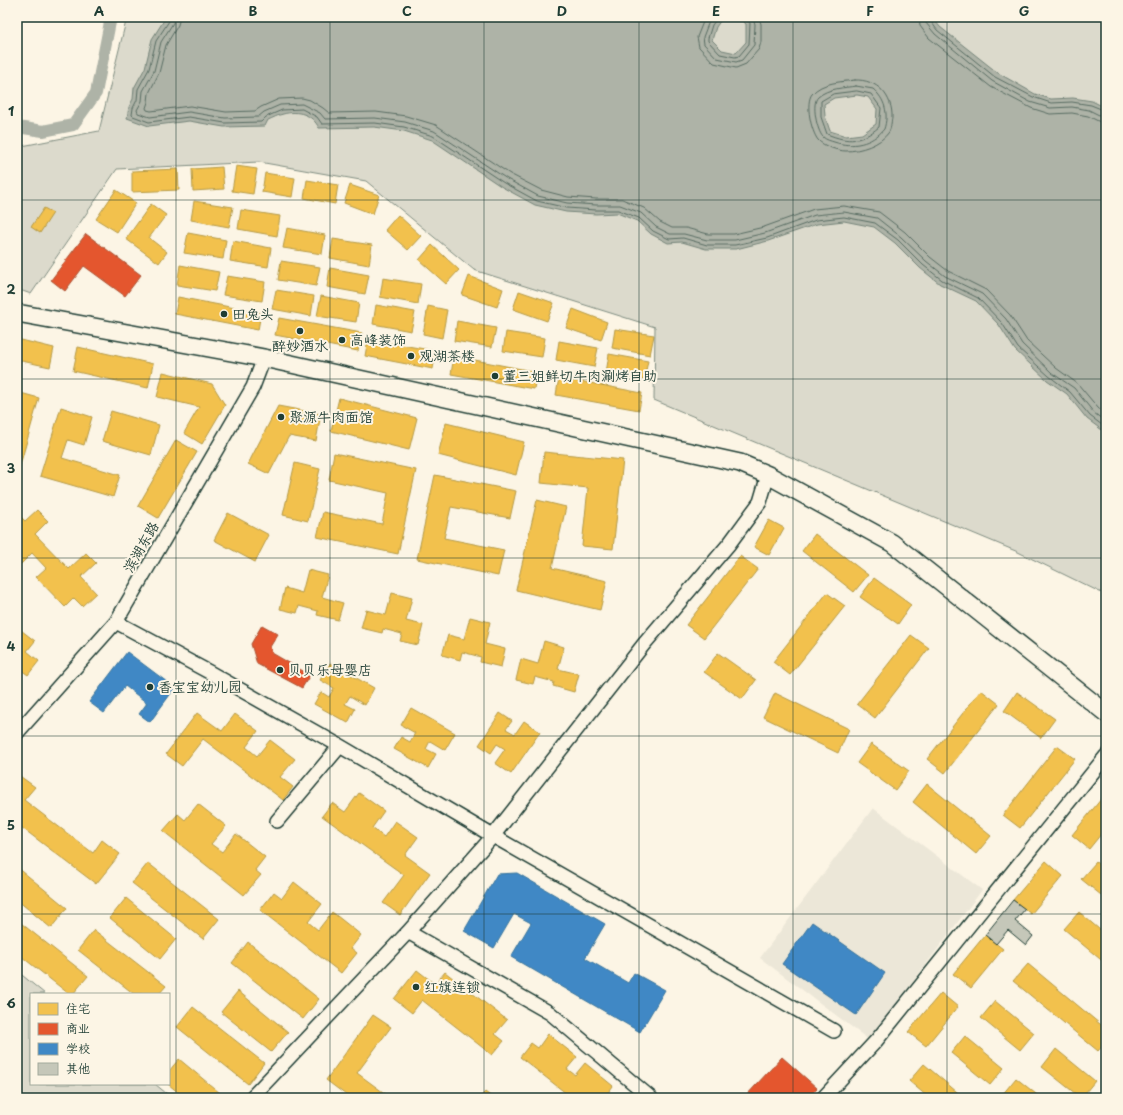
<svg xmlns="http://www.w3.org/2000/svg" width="1123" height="1115" viewBox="0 0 1123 1115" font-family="'Playpen Sans','LXGW WenKai TC',sans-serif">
  <rect width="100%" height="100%" fill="#fcf5e5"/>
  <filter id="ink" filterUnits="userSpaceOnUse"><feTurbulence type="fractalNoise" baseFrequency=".025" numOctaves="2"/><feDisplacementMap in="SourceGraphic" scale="8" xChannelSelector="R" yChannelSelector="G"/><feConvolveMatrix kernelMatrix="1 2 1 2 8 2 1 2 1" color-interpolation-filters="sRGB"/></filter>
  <g filter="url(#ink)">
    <path fill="#ece7d8" d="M873,808L982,890L869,1040L760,958Z"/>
    <path fill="#dcdacc" stroke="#7e8c80" d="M127,17H1106V595L1018,552L654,400L655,327L474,270L366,181L259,162L117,169L31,294L17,289V145L22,146L99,131Z
      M17,971L45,994H31V1084H155L172,1098H17Z"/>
    <path fill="#aeb3a7" stroke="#758479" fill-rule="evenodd" d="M166,17H723L716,27L712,40L722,50L736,53L746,42V24L738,17H932L940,27L998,73L1035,94L1051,99L1073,98L1092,101L1106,108V433L1087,419L1067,394L1047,380L1015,350L999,325L976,301L940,284L920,268L895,243L874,227L844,221L817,224L768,241L736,249H706L682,242L668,243L651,234L637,221L617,213L596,214L566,212L535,205L502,187L432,140L404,131L374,127L319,128C312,114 298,110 283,114C278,115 273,118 268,120L265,126L224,127L189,121L149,126L127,118L129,107L133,99L134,88L145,68L152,39ZM857,95L868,97L877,109L876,124L862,134L846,136L830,131L825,116L824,104L834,98Z"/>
    <path fill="#f2c14e" stroke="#b39946" d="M236,166L257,169L253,194L232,191Z
      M222,167L224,189L193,191L192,169Z
      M178,169L179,190L132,192V171Z
      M265,173L295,178L292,197L262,192Z
      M307,180L338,185L335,204L304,198Z
      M350,185L379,195L373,214L344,203Z
      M116,190L136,203L117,232L96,219Z
      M194,201L233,207L229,227L191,220Z
      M151,204L166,215L149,238L167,252L159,263L126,239Z
      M44,208L53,213L40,233L31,227Z
      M241,210L280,216L277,236L238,229Z
      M398,215L421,236L408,250L385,230Z
      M287,228L325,235L322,254L283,248Z
      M188,233L226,240L223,259L184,253Z
      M333,239L372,245L369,265L330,258Z
      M233,241L271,248L268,267L230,261Z
      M432,245L459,270L446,284L419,260Z
      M281,261L320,267L316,286L278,280Z
      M180,265L219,272L215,291L177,285Z
      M330,268L369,275L365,294L327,287Z
      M227,276L265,282L262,301L223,295Z
      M469,276L503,289L497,307L462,295Z
      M383,278L421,284L418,304L380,297Z
      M276,290L314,296L311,316L272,309Z
      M519,291L554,303L547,321L513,309Z
      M321,296L359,303L356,322L317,316Z
      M178,297L261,313L258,330L175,314Z
      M376,305L415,312L411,331L373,324Z
      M428,306L447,310L442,338L423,334Z
      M573,309L607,322L601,340L566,328Z
      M279,318L362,333L358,351L275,335Z
      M457,321L496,328L492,347L454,341Z
      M615,329L654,335L650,355L612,348Z
      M506,332L545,338L542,357L503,351Z
      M17,339L54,348L50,367L17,360Z
      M368,339L436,351L433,369L365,356Z
      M559,341L598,348L594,367L556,360Z
      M78,347L153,364L148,388L73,371Z
      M609,354L648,361L644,380L606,373Z
      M454,356L537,372L534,389L451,374Z
      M163,372L212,384L225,405L202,444L184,433L199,407L157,397Z
      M559,377L642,393L639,410L556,395Z
      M17,392L39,398L19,469L17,468V429L18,425H17Z
      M339,398L417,418L409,450L331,431Z
      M278,406L321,414L316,441L289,436L269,474L248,464Z
      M61,407L92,417L84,445L68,440L62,458L120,475L113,497L40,476Z
      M111,411L159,425L151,455L102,441Z
      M446,423L524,442L516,475L438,455Z
      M176,440L197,452L158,518L138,506Z
      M544,452L623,460L613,549L582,546L588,488L541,483Z
      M334,453L416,470L398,554L317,537L323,512L382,524L388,493L329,480Z
      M295,463L320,469L308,521L283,515Z
      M435,475L516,491L510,518L451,507L444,538L504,550L498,576L417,559Z
      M537,500L566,507L552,568L607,581L600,610L516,590Z
      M37,510L48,521L35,534L69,569L86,553L96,563L81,577L96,593L82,606L74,598L65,607L36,577L46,568L32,553L21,564L17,559V513L25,521Z
      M228,513L269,535L255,562L214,540Z
      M769,520L784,528L769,555L754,547Z
      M815,534L868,575L854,592L802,551Z
      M740,556L758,569L704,638L686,625Z
      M308,570L328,575L322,597L343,603L338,620L317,615L318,611L299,606L297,613L280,609L285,588L302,593Z
      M874,578L911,605L898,624L860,597Z
      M392,593L412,598L406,621L423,625L418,645L400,641L402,634L383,629L382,633L361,628L366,610L386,615Z
      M827,593L845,606L790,675L773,662Z
      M470,617L490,622L485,644L505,649L501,667L480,662L481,657L462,652L460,660L442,655L448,635L464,639Z
      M17,627L35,641L27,651L39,661L28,675L17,667Z
      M911,635L929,648L875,718L857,704Z
      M544,641L564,647L558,669L579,674L574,692L553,686L554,682L535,677L533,684L516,680L521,659L538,664Z
      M718,653L756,680L742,699L704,672Z
      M330,663L374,688L365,705L350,696L345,704L355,709L348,723L314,704L321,692L329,697L334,688L320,680Z
      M981,690L999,704L945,773L927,759Z
      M1017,692L1055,719L1041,738L1004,711Z
      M775,693L849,729L838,753L763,717Z
      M411,708L455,733L445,750L430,741L426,749L436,754L428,768L394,749L401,737L410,742L415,733L401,725Z
      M197,713L222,731L235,714L258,731L246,747L257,756L270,740L295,759L280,777L293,787L283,800L203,739L182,766L166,754Z
      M500,713L512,721L506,729L515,734L524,721L540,732L511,774L495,763L505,749L497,744L491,753L479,745Z
      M871,744L909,771L895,790L857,763Z
      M1057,746L1075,759L1020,828L1003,815Z
      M17,774L35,787L24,800L93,853L102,840L120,854L96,884L17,824Z
      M927,784L991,836L976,854L913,802Z
      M359,793L384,811L372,828L384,837L395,821L418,837L405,855L430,873L400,915L383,903L404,875L322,816L332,803L345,812Z
      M1106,793V828L1089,849L1072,835Z
      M198,804L226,826L211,844L222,852L236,834L265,857L255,870L261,875L244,895L163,831L178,814L185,820Z
      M1046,861L1063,876L1031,914L1013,900Z
      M1096,862L1106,871V899L1081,879Z
      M148,863L219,919L203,939L132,883Z
      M17,867L67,908L51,928L17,900Z
      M294,882L322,904L308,922L318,930L332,912L361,935L351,948L357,953L341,973L260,910L274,892L282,898Z
      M126,898L176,939L160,959L110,918Z
      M1079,912L1106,935V964L1064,929Z
      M17,920L88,976L73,994H69L17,953Z
      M94,930L166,986L159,994H134L78,950Z
      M985,935L1003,949L971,988L953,974Z
      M248,942L319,999L303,1019L232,963Z
      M1028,964L1106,1029V1042L1098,1051L1013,981Z
      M417,970L435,984L445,972L507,1020L495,1034L504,1041L492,1055L422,1000L412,1013L394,999Z
      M238,991L288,1032L271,1052L221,1012Z
      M941,993L958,1007L926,1046L908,1032Z
      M995,1001L1034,1033L1020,1050L981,1018Z
      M193,1007L264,1063L248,1084L177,1027Z
      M373,1015L391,1027L357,1073L391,1098H350L326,1080Z
      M548,1034L577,1057L567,1069L575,1075L585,1063L613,1086L604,1098H572L520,1057L531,1043L538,1048Z
      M965,1036L1004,1068L990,1085L951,1053Z
      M1056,1049L1095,1081L1081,1098L1042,1067Z
      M179,1059L226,1098H185L168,1084H169V1071Z
      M924,1064L964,1098H929L909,1081Z
      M1016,1078L1041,1098H1006L1002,1095Z
      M485,1092L493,1098H480Z"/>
    <path fill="#e4572e" stroke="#a94f30" d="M86,234L141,275L125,296L84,266L65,291L51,280Z
      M262,625L278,634L270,647L272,653L310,675L302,688L257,664L251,644Z
      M782,1057L817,1088L808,1098H744Z"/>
    <path fill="#3f88c5" stroke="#35729a" d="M127,652L175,688L150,722L139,714L147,703L125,686L104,713L89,702Z
      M517,873L605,924L585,958L628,983L634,973L665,990L640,1032L511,957L531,923L514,914L494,948L464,931L497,874Z
      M812,922L885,973L856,1015L782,964Z"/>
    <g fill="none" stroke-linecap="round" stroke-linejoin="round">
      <path stroke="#586c62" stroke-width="1" d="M169,17V21L156,41L149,69L138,89L137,100L133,108L132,115L133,116L149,122L189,117L225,123L261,122L266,117L282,110L302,109L317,117L322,124L375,123L404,127L433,136L504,183L537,201L567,208L596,210H618L639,218L653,231L669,239L683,238L707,245H735L767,238L816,220L844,217L875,223L898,240L923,265L942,280L978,298L1002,323L1018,348L1049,376L1070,392L1090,416L1106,428
        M174,17L173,23L161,42L154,71L143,91L142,101L137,110L138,113L150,117L189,112L225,118L258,117L264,112L280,105L302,104L320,113L325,119L375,118L405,122L434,131L507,179L538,196L567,203L596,205H620L641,213L656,227L670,234H684L707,240H735L765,233L815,215L844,212L877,218L901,237L926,261L945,276L982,294L1006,319L1022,344L1052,373L1074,388L1094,413L1106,422
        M180,17L178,25L166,45L159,73L149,93L148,102L146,108L147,110L151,111L190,106L226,112L255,111L261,107L279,99L302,98L310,100L323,108L329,113L376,112L406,116L436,125L510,174L541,190L568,197L596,199H622L644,208L660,222L672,228H686L708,234H734L764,227L814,209L844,206L879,212L905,232L930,257L948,271L986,290L1010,315L1027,341L1056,368L1078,384L1098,408L1106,415
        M705,17L697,37L699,47L714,63L736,68L746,64L759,49L761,42V24L759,17
        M712,17L708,24L703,37L704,44L717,58L736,62L742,60L754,45L755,24L752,17
        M718,17L712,25L708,38V41L720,54L735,57L739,56L749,44L750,23L744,17
        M919,17L920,26L929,38L991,87L1031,108L1050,114L1072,113L1088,116L1100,122H1106
        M925,17L926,23L935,34L992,81L1030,102L1050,108L1072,107L1089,110L1101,116H1106
        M930,17V20L937,30L995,77L1033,97L1051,103L1072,102L1091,105L1106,111
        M855,80C877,79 893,96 892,118C891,123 891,128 889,132C880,145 860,151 846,151C838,151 823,146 818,140C811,131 805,103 812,94C822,82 841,82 855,80Z
        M856,86L873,89C885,99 889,114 884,129C872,144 852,148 834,142C831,141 826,140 823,137C817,131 811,103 818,97C828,88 844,88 856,86Z
        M857,91L871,94L881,108L879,127C861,142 849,143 827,134L821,117V101L833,94Z"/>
      <path stroke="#aeb3a7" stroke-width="12" d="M17,127L43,131L73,125L96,93L111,17"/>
    </g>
    <path fill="#c5c7b9" stroke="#1f3d34" d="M1013,900L1025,909L1015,921L1033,936L1026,945L1008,930L996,944L985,935Z"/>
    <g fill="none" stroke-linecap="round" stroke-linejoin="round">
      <g stroke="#1f3d34" stroke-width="16">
        <path id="minor" d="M116,622L209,672L340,746L493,836L834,1031
          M17,733L116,622L253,387L264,358
          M277,821L340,746
          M408,932L550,1013L651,1098
          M251,1098L408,932L493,836L644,644L729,544L760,502L768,475
          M823,1098L876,1041L1106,756"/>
      </g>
      <g stroke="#1f3d34" stroke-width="20">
        <path id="tertiary" d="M17,313L264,358L740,463L768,475L892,543L1106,713"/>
      </g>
      <use href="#minor" stroke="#fcf5e5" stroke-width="13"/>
      <use href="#tertiary" stroke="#fcf5e5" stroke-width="17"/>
    </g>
  </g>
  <path fill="none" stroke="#1f3d34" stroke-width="1" stroke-opacity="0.55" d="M176,17V1098M330,17V1098M484,17V1098M639,17V1098M793,17V1098M947,17V1098M17,200H1106M17,379H1106M17,558H1106M17,736H1106M17,914H1106"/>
  <g fill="#1f3d34" stroke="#fcf5e5" stroke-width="1.5">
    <circle cx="224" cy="314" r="4"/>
    <circle cx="300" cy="331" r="4"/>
    <circle cx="342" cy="340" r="4"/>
    <circle cx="411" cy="356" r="4"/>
    <circle cx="495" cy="376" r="4"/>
    <circle cx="281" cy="417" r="4"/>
    <circle cx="280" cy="670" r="4"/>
    <circle cx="150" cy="687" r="4"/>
    <circle cx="416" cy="987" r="4"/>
  </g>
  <g text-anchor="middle" stroke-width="4" stroke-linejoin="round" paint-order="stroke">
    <g font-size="14" fill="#1f3d34" stroke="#fcf5e5" text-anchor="start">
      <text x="232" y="319">田兔头</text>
      <text x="350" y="345">高峰装饰</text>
      <text x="300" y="351" text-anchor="middle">醉妙酒水</text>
      <text x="419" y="361">观湖茶楼</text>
      <text x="503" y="381">董三姐鲜切牛肉涮烤自助</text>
      <text x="289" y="422">聚源牛肉面馆</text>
      <text x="288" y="675">贝贝乐母婴店</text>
      <text x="158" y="692">香宝宝幼儿园</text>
      <text x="424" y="992">红旗连锁</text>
    </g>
    <g font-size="14" fill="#1f3d34" stroke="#fcf5e5">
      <text transform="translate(141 547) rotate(-60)" y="5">滨湖东路</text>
    </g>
  </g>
  <rect width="1123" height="1115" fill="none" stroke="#fcf5e5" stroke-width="44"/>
  <rect x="30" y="993" width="140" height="92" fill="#fcf5e5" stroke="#a4ab9e"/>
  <rect x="38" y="1003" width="20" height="12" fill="#f2c14e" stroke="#a4ab9e"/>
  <text x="66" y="1013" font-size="12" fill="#1f3d34">住宅</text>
  <rect x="38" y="1023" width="20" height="12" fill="#e4572e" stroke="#a4ab9e"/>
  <text x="66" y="1033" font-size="12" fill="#1f3d34">商业</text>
  <rect x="38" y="1043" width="20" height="12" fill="#3f88c5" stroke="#a4ab9e"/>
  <text x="66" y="1053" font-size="12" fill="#1f3d34">学校</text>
  <rect x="38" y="1063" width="20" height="12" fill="#c5c7b9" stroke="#a4ab9e"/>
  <text x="66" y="1073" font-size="12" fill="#1f3d34">其他</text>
  <rect x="22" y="22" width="1079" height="1071" fill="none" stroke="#1f3d34" stroke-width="1.5"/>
  <g font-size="13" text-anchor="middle" font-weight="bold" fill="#1f3d34">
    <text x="99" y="16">A</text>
    <text x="253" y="16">B</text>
    <text x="407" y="16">C</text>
    <text x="562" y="16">D</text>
    <text x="716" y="16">E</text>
    <text x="870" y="16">F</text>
    <text x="1024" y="16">G</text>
    <text x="11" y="116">1</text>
    <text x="11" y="294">2</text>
    <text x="11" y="473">3</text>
    <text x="11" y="651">4</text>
    <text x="11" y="830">5</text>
    <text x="11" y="1008">6</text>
  </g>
</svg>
